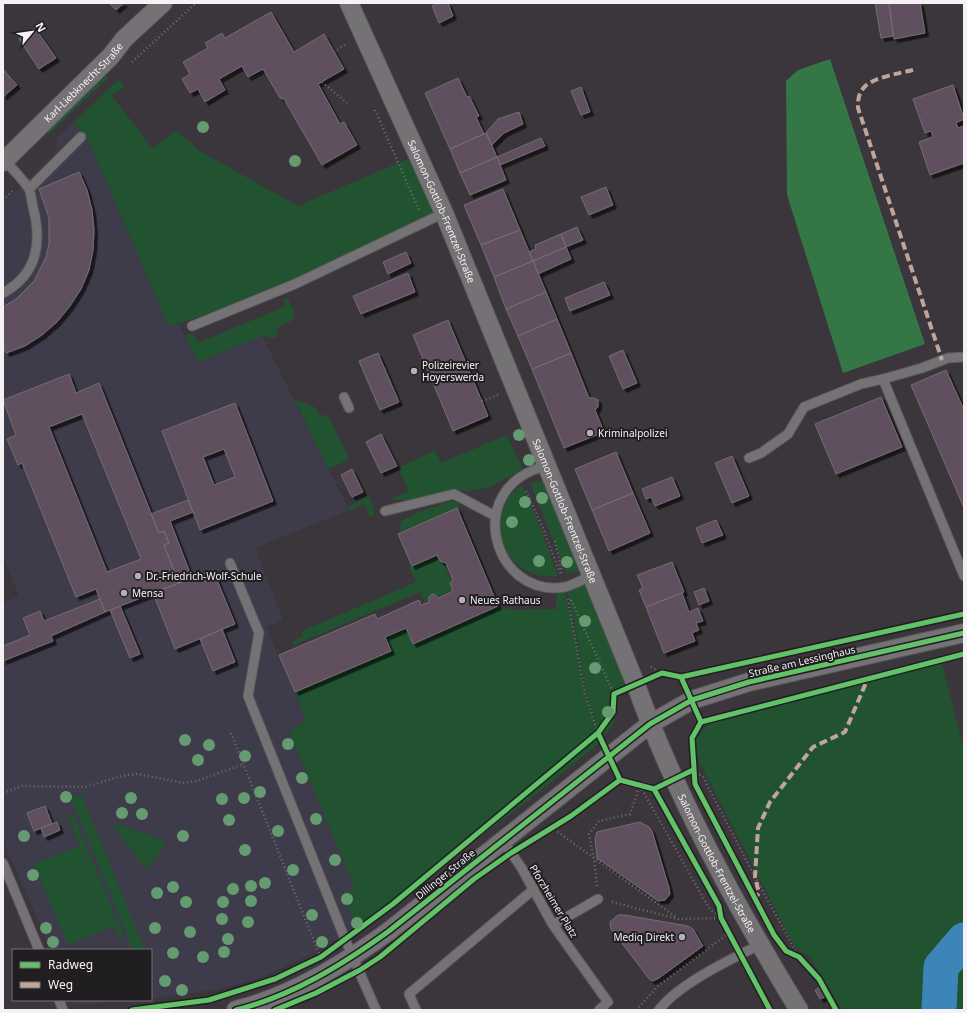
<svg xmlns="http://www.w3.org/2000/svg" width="967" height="1013" viewBox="0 0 967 1013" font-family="'Noto Sans',sans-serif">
  <defs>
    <filter id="shadow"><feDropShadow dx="3.5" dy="3.5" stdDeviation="0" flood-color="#0009"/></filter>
  </defs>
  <rect width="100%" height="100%" fill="#3b363b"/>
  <path fill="#3e3b4b" d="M73,123L87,137L169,327L178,323L198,362L262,336L349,510L255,548L283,620L266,627L307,721L289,731L356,888L342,894L357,927L312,954L258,979L223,988L151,999V950H51L3,840V603L19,596L3,556V203L55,154L57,138Z
    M72,1000H146L74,1005Z"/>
  <path fill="#225330" d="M106,75L108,78L49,134L47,132Z
    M117,81H120L124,87L112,96L153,149L176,130L201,152L298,206L417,155L442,213L294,283L169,327L87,137L73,123Z
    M282,298L288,299L294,311L293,320L276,328L278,335L276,338L262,336L198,362L185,336L193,332L198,343L286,306Z
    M295,400L315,407L321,417L327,414L350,459L328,469Z
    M507,435L523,469L488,488L467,491L453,489L414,500H394L392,498L409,491L398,468L435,450L441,463Z
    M545,481L579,571L567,574L530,483Z
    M522,485L541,529L558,576C553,576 547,577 542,576C498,569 484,510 522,485Z
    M369,496L374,511V515L370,518L365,504L349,510L347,507Z
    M456,500L460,507L401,532L400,527L402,520L424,510Z
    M439,553L455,589L425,602L420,592L294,645L292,641L303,636L302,631L416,582L409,567Z
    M590,577L635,684L614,694V723L602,740L586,692L574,619L566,587Z
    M557,592H564L572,619L585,693L602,741L528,801L357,927L342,894L355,888L289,731L306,721L295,692L391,651L386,637L406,629L413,645L438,634L437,632L499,607L515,610L556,609Z
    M941,660L964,750V1010H842L811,958L795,947L700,764C691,745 695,737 710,723Z
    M81,794L145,950H133L71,798Z
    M73,814L124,937L119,939L113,926L68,945L34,864L79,846L90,870L68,816Z
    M114,823L166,841L158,856L145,869L113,825Z"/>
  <path fill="#347645" d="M830,59L925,344L843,373L787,195L786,81L798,70Z"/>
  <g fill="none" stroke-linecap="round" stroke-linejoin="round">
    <path stroke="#3b85b9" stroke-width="35" d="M939,1010L941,967L964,940"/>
  </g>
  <path fill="#5e505e" stroke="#716e71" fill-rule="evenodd" filter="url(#shadow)" d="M109,3H124L116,10Z
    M439,3H448L453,16L439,23L432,6Z
    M875,3H889L893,36L881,38Z
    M889,3H920L925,33L894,39Z
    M271,12L294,52L324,34L344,69L318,84L340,124L344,122L357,145L322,165L284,99L280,98L263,69L248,77L242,66L219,79L225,90L205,102L198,89L190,93L182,79L190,74L183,62L208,48L205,43L222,33L225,38Z
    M35,28L56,58L39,69L19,39Z
    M3,69L17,85L3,97Z
    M458,78L467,97L469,96L479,116L476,117L484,134L450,149L425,93Z
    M953,85L964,119L956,123L958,128L964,126V163L930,175L919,142L933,137L931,131L925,133L913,99Z
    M581,87L590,112L581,115L571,91Z
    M519,112L523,124L504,133L492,145L486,133L498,119Z
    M486,133L497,157L460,173L450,149Z
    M541,138L545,146L500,165L497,157Z
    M497,157L506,180L470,195L460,173Z
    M79,172L87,190L92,210L94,230L93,250L89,270L81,289L70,306L57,322L42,335L25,346L6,353L3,346V307L16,299L34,281L46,257L49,244V218L39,189Z
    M606,187L613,205L589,215L581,197Z
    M503,189L520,230L481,245L464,205Z
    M577,227L583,240L566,247L561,234Z
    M520,230L533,261L494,277L481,245Z
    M561,234L566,247L533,261L529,252L536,249L535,245Z
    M566,247L571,259L538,274L533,261Z
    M406,252L411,263L388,274L383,262Z
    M533,261L546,292L506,309L494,277Z
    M408,273L415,292L361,314L353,296Z
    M604,282L610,295L570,311L565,298Z
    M546,292L557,319L518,336L506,309Z
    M557,319L571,353L532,369L518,336Z
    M448,320L488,416L453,431L413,335Z
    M623,350L637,383L623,389L609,356Z
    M378,353L399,402L380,410L359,361Z
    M571,353L589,398H594L598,400V407L595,410L604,432L564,448L532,369Z
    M946,370L964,410V508L911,385Z
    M69,374L76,393L99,383L159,533L164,531L169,543L164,545L179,583L105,612L96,589L76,597L22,463L18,465L7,439L16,435L3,400ZM82,414L141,559L107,572L49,427Z
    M881,397L902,447L836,474L815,424Z
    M235,403L273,501L200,530L162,431ZM224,449L235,477L214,485L203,457Z
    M381,434L397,466L381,473L366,442Z
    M616,452L633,493L592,510L575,469Z
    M732,456L749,496L732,503L715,463Z
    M352,469L363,492L352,497L341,475Z
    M672,477L680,496L655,506L651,497L646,499L642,489Z
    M633,493L650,533L609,551L592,510Z
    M188,500L193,512L170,521L192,578L179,583L164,545L169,543L164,531L159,533L151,514Z
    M457,508L498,606L413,644L406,628L385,637L391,651L295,692L279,655L375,614L377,619L419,600L421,605L429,602V597L431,595L434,594L438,598L453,591L450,583L453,580L446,563L440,561L437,555L412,566L398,534Z
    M716,520L723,535L702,543L696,528Z
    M672,562L684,592L646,607L639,590L643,588L637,575Z
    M213,570L235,624L175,649L153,593Z
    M704,588L709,601L699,605L694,592Z
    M682,593L689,612L698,608L703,621L696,623L699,630L692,633L695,641L664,653L646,607Z
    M100,599L105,612L51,636L53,641L3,661V646L30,635L23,618L40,611L44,621Z
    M120,606L140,654L130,658L110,610Z
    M222,629L235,662L213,671L200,639Z
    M45,806L52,824L34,831L27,813Z
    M57,822L60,830L44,837L41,828Z
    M640,822L649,827L652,831L669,888L670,894L665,900L658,901L597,858L595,839L597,832Z
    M618,915H625L688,926L693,929L703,946L659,978L653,981L650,980L611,929L610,922Z
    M820,987L825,997L820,999L815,990Z"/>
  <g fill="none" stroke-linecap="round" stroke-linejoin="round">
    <g stroke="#595559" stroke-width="11">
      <path id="service" d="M29,189L81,137
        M3,293C38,274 42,242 33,207C32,202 31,194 29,189C23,179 12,169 5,160
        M192,326L295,284L444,213
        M964,357L948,358L922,368L883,379L964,576
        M344,397L349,408
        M749,458L761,453L788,434L804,407L861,384L883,379
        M546,466C461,487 493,599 565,587C573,585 582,580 590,576
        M385,511L454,494L495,516
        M230,563L259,633L248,696L345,939L376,1010
        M502,840L521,867L553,925L608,1002L599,1010
        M3,863L39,950
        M553,925L598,899
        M59,1000L63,1010
        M416,1010L409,994L534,889
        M659,1010C678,984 730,960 759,945"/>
    </g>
    <g stroke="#595559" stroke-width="20">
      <g id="minor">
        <path id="s1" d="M349,3L444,213L636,685C677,799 736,906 799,1010"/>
        <path id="s2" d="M3,162L111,56L124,39L163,3"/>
        <path d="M236,1010C292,996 342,965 389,931L650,724L692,700L749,682L964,633"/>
      </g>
    </g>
    <path stroke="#706d70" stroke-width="2.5" stroke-dasharray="1 3" stroke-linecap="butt" d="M334,52L347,43
      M132,62L196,3
      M322,82L347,103
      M375,110L419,210
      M3,200L14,190
      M482,401L498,395
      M526,491L542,526L560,573
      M555,541L562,573
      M568,599L585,693L598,733
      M571,600L614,694
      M651,667L662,673
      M231,733L320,956
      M693,770L703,777L755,877L799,957
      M640,786L709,908L720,918
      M3,793L22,786L85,787L122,776L137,774L184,783L196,781L244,764
      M551,827L676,917
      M597,886L594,859L589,834L599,821L630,814L640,785
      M612,902L678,919L721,918
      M636,1010L659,985L729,933"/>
    <use href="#service" stroke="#757275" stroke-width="9"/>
    <use href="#minor" stroke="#757275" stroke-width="18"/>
    <path stroke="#c0a59a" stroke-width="4" stroke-dasharray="8 4" stroke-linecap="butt" d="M913,70C901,73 868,78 862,90C858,95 858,102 858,108L942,360
      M754,900L759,893L755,877L758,828L770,802L813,747L845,732L868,678"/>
    <g stroke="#211e21" stroke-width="8">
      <path id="cycleway" d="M681,677L964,614
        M701,722L964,654
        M598,733L620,780L654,789L693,770
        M654,789L719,906L721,918L770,1010
        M132,1010L209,1000L275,979L321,957L393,904L598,733L613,712L614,694L662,673L681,677L701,722L692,738L695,784L774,935L786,951L799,957L819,979L836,1010
        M236,1010C292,996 342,965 389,931L650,724L692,700L749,682L964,633
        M275,1010L316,993L360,970L380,957L474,879L511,853L571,816L620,780"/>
    </g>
    <use href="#cycleway" stroke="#61c268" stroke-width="5"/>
  </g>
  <g fill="#659b71">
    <circle cx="203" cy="127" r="6"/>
    <circle cx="295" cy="161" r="6"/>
    <circle cx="519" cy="435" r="6"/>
    <circle cx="529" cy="460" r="6"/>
    <circle cx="542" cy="498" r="6"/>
    <circle cx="525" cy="502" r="6"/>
    <circle cx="512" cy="522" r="6"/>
    <circle cx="539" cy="561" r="6"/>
    <circle cx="567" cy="562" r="6"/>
    <circle cx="585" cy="621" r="6"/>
    <circle cx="595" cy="668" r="6"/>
    <circle cx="608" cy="712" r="6"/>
    <circle cx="185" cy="740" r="6"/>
    <circle cx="288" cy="744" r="6"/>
    <circle cx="209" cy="745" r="6"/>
    <circle cx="245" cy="756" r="6"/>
    <circle cx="198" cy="760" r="6"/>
    <circle cx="302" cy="778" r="6"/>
    <circle cx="260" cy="792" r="6"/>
    <circle cx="66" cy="797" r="6"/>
    <circle cx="131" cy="798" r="6"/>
    <circle cx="244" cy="798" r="6"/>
    <circle cx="222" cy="799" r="6"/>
    <circle cx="122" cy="813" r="6"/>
    <circle cx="142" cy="814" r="6"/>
    <circle cx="316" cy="819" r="6"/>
    <circle cx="229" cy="820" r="6"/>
    <circle cx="278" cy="831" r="6"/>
    <circle cx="24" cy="836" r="6"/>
    <circle cx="183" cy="836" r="6"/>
    <circle cx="245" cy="850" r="6"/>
    <circle cx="335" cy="860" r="6"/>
    <circle cx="293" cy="870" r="6"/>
    <circle cx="33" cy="875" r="6"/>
    <circle cx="265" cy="883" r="6"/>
    <circle cx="251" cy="886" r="6"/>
    <circle cx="173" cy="887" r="6"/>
    <circle cx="233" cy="889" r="6"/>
    <circle cx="157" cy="893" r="6"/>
    <circle cx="347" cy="899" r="6"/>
    <circle cx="251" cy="901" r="6"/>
    <circle cx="186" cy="902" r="6"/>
    <circle cx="223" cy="902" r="6"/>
    <circle cx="312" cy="915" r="6"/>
    <circle cx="222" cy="919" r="6"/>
    <circle cx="248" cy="922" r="6"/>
    <circle cx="357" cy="923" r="6"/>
    <circle cx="46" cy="928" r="6"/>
    <circle cx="155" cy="928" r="6"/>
    <circle cx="190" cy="932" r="6"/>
    <circle cx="228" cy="939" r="6"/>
    <circle cx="53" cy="942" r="6"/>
    <circle cx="322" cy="942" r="6"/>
    <circle cx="224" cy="952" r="6"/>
    <circle cx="173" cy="953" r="6"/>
    <circle cx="203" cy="957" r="6"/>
    <circle cx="165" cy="981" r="6"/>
    <circle cx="182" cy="990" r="6"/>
  </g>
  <g fill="#b4b0b4" stroke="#211e21" stroke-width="1.5">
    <circle cx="414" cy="371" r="4"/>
    <circle cx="590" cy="433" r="4"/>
    <circle cx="138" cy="576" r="4"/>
    <circle cx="124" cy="593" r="4"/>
    <circle cx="462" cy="600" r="4"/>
    <circle cx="682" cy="937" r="4"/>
  </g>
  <g text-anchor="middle" stroke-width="4" stroke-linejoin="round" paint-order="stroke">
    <g font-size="10" fill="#f5f1f5" stroke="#211e21">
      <text dy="4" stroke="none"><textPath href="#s2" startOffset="113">Karl-Liebknecht-Straße</textPath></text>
      <text dy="4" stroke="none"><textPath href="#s1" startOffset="228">Salomon-Gottlob-Frentzel-Straße</textPath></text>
      <text dy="4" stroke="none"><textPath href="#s1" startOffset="552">Salomon-Gottlob-Frentzel-Straße</textPath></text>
      <text transform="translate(802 661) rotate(-13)" y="4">Straße am Lessinghaus</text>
      <text dy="4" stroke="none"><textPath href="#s1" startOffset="936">Salomon-Gottlob-Frentzel-Straße</textPath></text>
      <text transform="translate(445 874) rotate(-39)" y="4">Dillinger Straße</text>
      <text transform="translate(554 901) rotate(59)" y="4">Pforzheimer Platz</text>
    </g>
    <g font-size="10" fill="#f5f1f5" stroke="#211e21" text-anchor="start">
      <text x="422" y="369">Polizeirevier<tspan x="422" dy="12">Hoyerswerda</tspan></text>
      <text x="598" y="437">Kriminalpolizei</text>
      <text x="146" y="580">Dr.-Friedrich-Wolf-Schule</text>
      <text x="132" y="597">Mensa</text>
      <text x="470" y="604">Neues Rathaus</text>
      <text x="674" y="941" text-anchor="end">Mediq Direkt</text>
    </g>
  </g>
  <rect width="967" height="1013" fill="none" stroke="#f5f1f5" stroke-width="8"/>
  <rect x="12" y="949" width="140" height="52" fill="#211e21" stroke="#767276"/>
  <rect x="20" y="962" width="20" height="6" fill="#61c268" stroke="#767276"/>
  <text x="48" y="969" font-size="12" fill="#f5f1f5">Radweg</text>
  <rect x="20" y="982" width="20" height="6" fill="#c0a59a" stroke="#767276"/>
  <text x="48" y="989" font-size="12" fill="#f5f1f5">Weg</text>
  <g transform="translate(32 32) rotate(61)" stroke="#211e21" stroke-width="3" paint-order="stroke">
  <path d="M0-3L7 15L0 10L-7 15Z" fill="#f5f1f5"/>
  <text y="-6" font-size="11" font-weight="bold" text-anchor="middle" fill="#f5f1f5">N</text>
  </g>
</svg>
